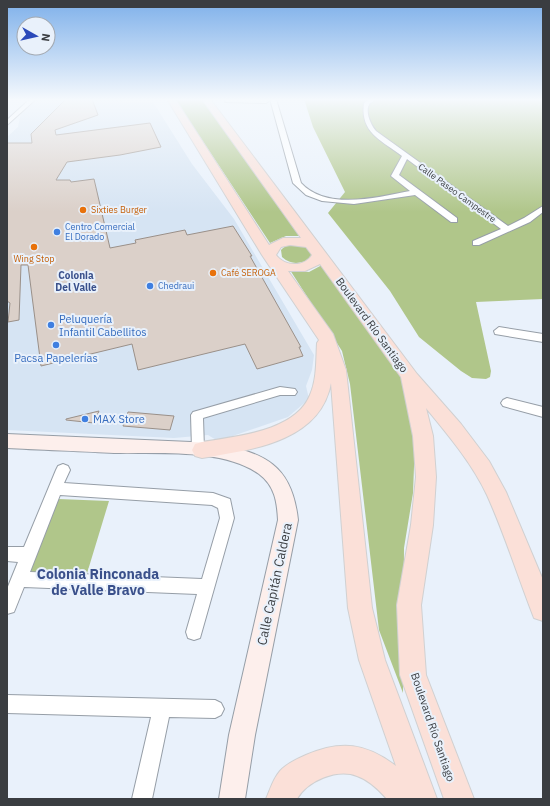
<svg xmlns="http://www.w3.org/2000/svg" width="550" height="806" viewBox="0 0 550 806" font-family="'IBM Plex Sans',sans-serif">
  <rect width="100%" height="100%" fill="#e9f1fb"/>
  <path fill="#d6e4f3" d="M37,99H123L124,102H153L192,164L234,219L314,355L312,370L306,386L309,399L288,417L218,441L208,435L174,438L7,430V137L18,127L21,113Z"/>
  <path fill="#b0c68a" d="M175,99H203L300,236H286L270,243Z
    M304,99H543V299L476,302L491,371L490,377L486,379L472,378L461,371L419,337L390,291L328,213L345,192L313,127Z
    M304,244L315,255C305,263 293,267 282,257L281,250C287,243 296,244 304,244Z
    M322,265L401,376L415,440L413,493L404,548L403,693L379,630L350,384L342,351L290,270L309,272Z
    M58,499L109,501L85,580L28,577Z"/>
  <path fill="#dbd0c9" stroke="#9a9089" d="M66,99H92L98,115L55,130L56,135L150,123L161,147L120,155L67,162L56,180H70L71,182L94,179L110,248L136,243L135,240L185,230L187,235L233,226L252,256H250L301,347H299L303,356L257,369L245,344L138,370L132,344L41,366L28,265H21L19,320L8,322L10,303L7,301V143H32L31,134Z
    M99,411L94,423L66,420V419Z
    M128,412L174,416L170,430L123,426Z"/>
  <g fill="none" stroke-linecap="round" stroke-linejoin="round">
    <g stroke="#969ea7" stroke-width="2">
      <path id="minor" d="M30,99H36L7,125V120Z
        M227,99H268L269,101L266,103L225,102Z
        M270,99H276L301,183C327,211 378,197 410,191L391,176L402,156C381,140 360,133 364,103L369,99H374C374,101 372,102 370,103C364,111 371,125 376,131L508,226L524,218L543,206V212L530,222L479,245H473V241L501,229L407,159L399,175L457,218V222H451L415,195L354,204L322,201L306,195L293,183Z
        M499,327L543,334V342L495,334L494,331Z
        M280,387L295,389L297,392L295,395H280L203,418L204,449L203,453L198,454L193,453L192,449L191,415L193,412Z
        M507,398L543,407V417L503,406L501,403L503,400Z
        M63,464L68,466L70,470L64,483L213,493L230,499L234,518L200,638L194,640L188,638L186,632L197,594L24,587L14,612L7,614V589L18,562L7,561V547H24L56,470L58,466ZM60,495L212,505L218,508L220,518L202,579L30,572Z
        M7,695L215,700L221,703L224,709L221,715L215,718L169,717L152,799H132L151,717L7,713Z"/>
    </g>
    <g stroke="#969ea7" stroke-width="2">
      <path id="secondary" d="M7,434L214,443C265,453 292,465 298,520L255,735L245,799H219L229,735L278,520C277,502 275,486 259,474C223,448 156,454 114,453C78,451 42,450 7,448Z"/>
    </g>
    <g stroke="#d0d0d1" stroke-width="2">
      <path id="primary" d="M167,99H175L269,245L283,238H301L202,99H210L417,374L461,424L489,461L506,492L543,580V621L534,618C518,577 505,535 487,495C472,463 448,435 426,408L433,436L436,477L433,525L421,605L426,675L474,799H444L400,675L397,605L411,525L416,477L413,436L401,377L320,264L305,271H288L333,334L346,370L372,608L385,660L437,799H387C379,790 369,780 357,776C337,768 307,781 297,799H266C270,790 273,779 280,771C286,764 297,759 306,755C341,740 366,743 396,766L359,660L348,608L331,383C320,442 251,450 202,458L195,456L192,450L195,444L202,442C236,436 295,432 310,395C317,379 316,360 317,343L319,340L262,255ZM290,245L306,247L312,255C304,268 284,266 276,255L281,247Z"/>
    </g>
    <use href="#minor" fill="#fff" fill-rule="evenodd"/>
    <use href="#secondary" fill="#fdefec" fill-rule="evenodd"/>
    <use href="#primary" fill="#fbe0d8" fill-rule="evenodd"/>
  </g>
  <linearGradient id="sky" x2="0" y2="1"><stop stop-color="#7eb0ea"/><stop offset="0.47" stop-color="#f5f9fd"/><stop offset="1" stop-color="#f5f9fd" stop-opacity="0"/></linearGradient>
  <rect width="550" height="212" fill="url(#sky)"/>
  <g fill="#e8710a" stroke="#e9f1fb" stroke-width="1.5">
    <circle cx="83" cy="210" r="4"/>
    <circle cx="34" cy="247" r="4"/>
    <circle cx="213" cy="273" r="4"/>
  </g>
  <g fill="#3f7fe0" stroke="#e9f1fb" stroke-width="1.5">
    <circle cx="57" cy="232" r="4"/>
    <circle cx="150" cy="286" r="4"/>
    <circle cx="51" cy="325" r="4"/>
    <circle cx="56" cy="345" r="4"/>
    <circle cx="85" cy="419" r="4"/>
  </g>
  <g text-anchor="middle" stroke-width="4" stroke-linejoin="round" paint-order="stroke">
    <g font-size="9" fill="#3a3d41" stroke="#e9f1fb">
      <text transform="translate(457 193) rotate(36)" y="3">Calle Paseo Campestre</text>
    </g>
    <g font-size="9" fill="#c56008" stroke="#e9f1fb" text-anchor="start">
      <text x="91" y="213">Sixties Burger</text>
      <text x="34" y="262" text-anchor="middle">Wing Stop</text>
      <text x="221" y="276">Café SEROGA</text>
    </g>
    <g font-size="9" fill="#366cbe" stroke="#e9f1fb" text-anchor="start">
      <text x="65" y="230">Centro Comercial<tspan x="65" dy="10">El Dorado</tspan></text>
      <text x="158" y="289">Chedraui</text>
    </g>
    <g font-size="10" font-weight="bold" fill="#3a508b" stroke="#e9f1fb">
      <text x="76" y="279">Colonia<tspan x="76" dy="12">Del Valle</tspan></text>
    </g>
    <g font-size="11" fill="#366cbe" stroke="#e9f1fb" text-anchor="start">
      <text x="59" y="323">Peluquería<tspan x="59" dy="13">Infantil Cabellitos</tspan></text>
      <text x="56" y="362" text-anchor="middle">Pacsa Papelerías</text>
      <text x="93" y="423">MAX Store</text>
    </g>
    <g font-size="11" fill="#3a3d41" stroke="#e9f1fb">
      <text transform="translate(372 325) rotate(54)" y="4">Boulevard Río Santiago</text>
      <text transform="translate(433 727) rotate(71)" y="4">Boulevard Río Santiago</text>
    </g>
    <g font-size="13" fill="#3a3d41" stroke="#e9f1fb">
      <text transform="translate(274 584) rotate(-78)" y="5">Calle Capitán Caldera</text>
    </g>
    <g font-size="14" font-weight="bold" fill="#3a508b" stroke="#e9f1fb">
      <text x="98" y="579">Colonia Rinconada<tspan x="98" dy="16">de Valle Bravo</tspan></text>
    </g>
  </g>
  <rect width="550" height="806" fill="none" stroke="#3a3d41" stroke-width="16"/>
  <g transform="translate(36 36) rotate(98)"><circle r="19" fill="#e9f1fb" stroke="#a3a9b1"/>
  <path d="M0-3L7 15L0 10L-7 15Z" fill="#2a49b9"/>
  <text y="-6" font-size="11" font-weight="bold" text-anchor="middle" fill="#3a3d41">N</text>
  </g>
</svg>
